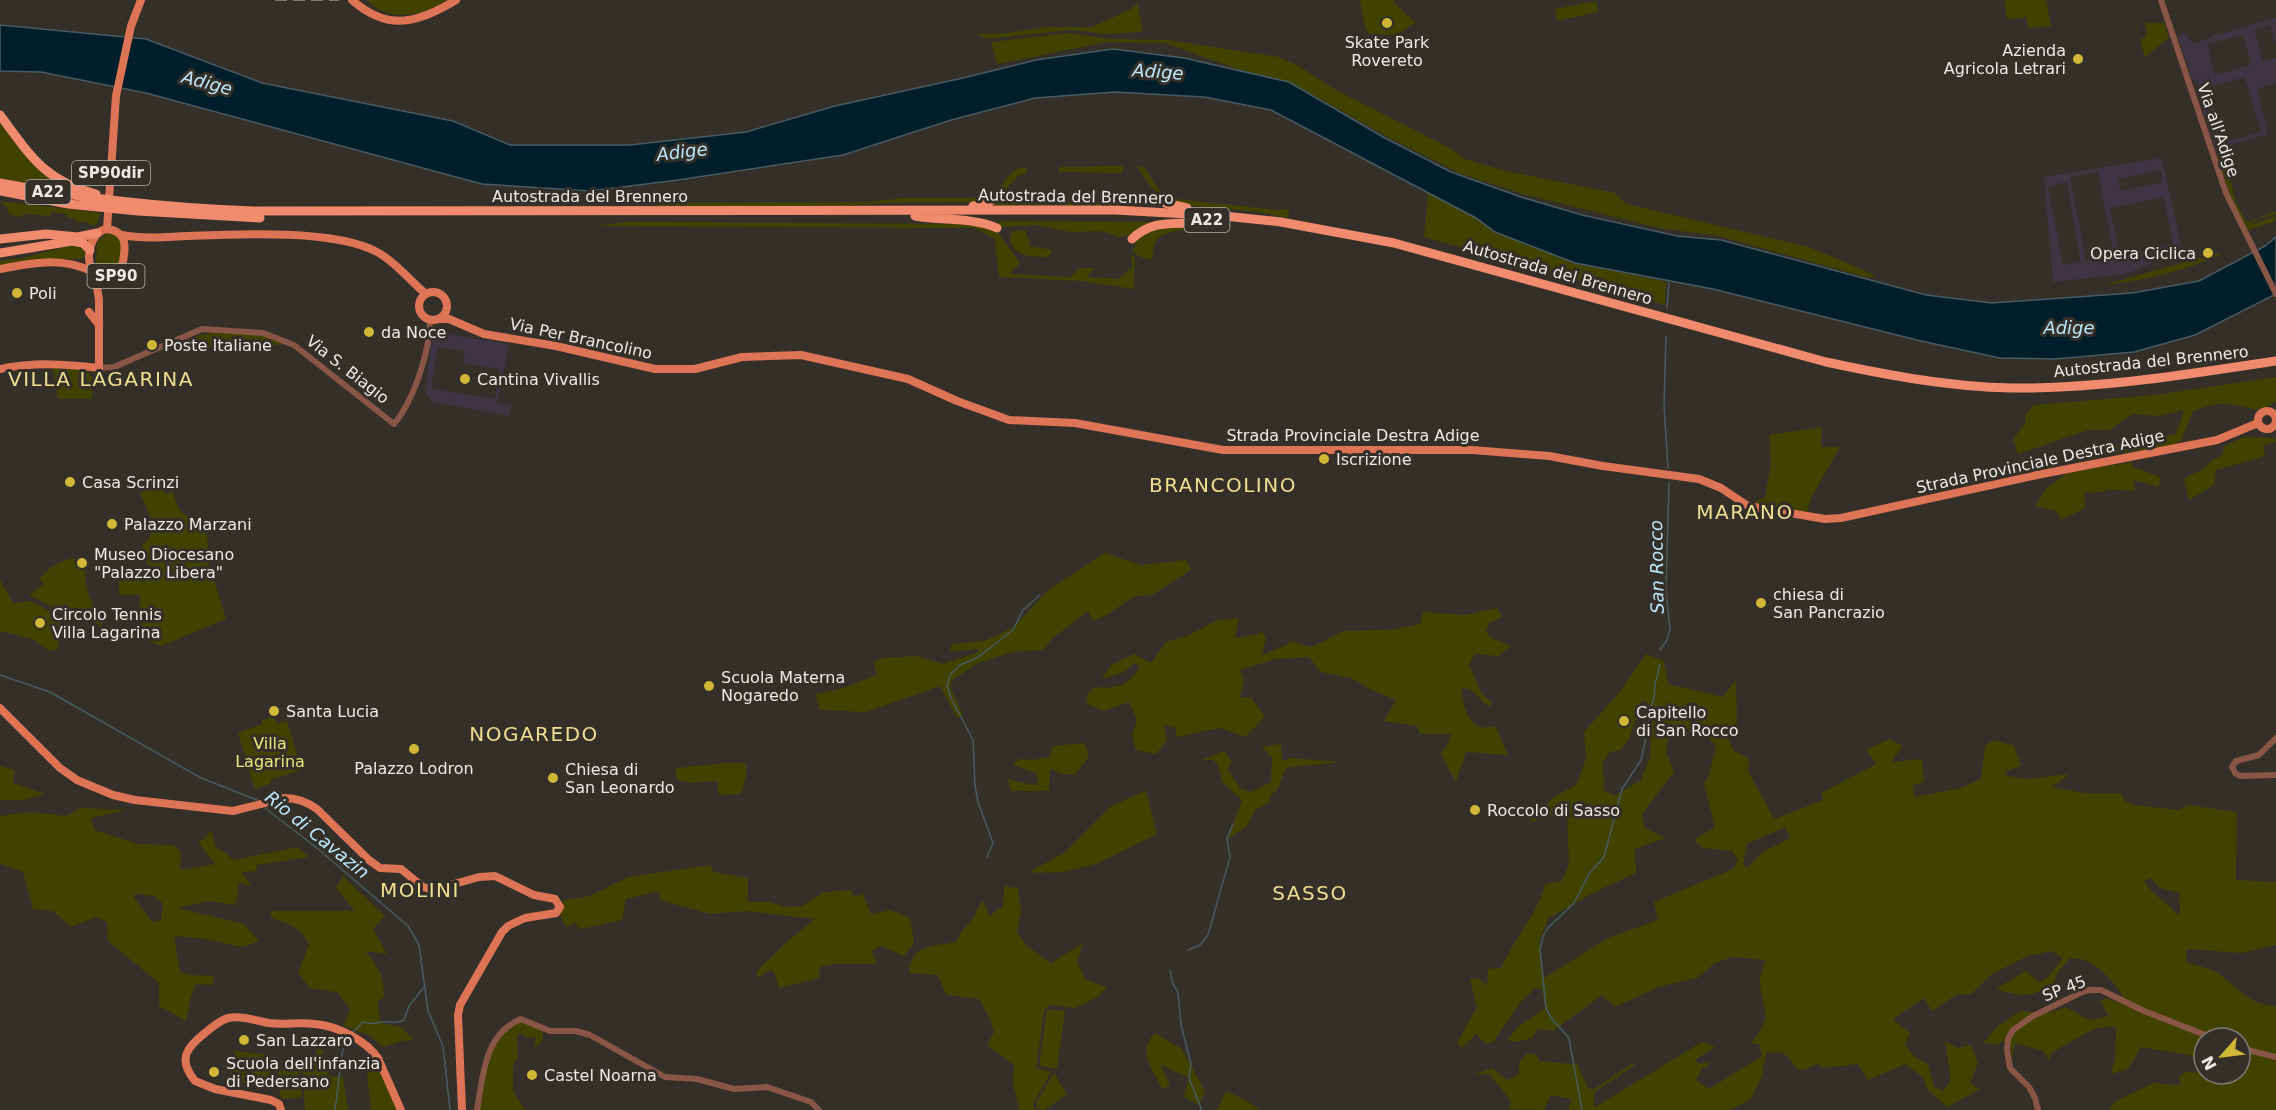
<svg xmlns="http://www.w3.org/2000/svg" width="2276" height="1110" viewBox="0 0 2276 1110" font-family="'DejaVu Sans',sans-serif">
  <rect width="100%" height="100%" fill="#343029"/>
  <path fill="#3e3443" fill-rule="evenodd" d="M2276,18V46L2270,25L2254,29L2263,61L2276,58V83L2257,89L2268,134L2224,147L2225,152L2217,155L2197,94L2200,90L2197,81L2192,79L2178,37L2184,32L2193,44L2216,35ZM2243,35L2251,65L2215,75L2207,44ZM2245,77L2261,132L2222,143L2206,88Z
    M2162,158L2182,250L2126,274L2053,282L2044,177ZM2161,170L2163,182L2121,191L2118,179ZM2098,172L2114,255L2086,261L2070,177ZM2067,182L2081,262L2063,265L2048,186ZM2164,197L2173,244L2120,255L2110,208Z
    M433,332L509,344L497,403L512,405L510,416L432,402L425,390ZM438,347L465,351L463,363L499,369L495,399L431,389Z"/>
  <path fill="#414200" fill-rule="evenodd" d="M367,0H446C425,17 386,23 367,0Z
    M1360,0H1394V3L1407,14L1402,19L1408,15L1414,21H1418L1396,35L1369,34L1365,28Z
    M2004,0H2046L2051,26L2029,28L2026,16L2022,18L2007,19Z
    M1596,1L1598,12L1557,21L1555,9Z
    M1138,3L1143,32L1105,34L1071,30L987,39L977,34L1007,33L1047,27H1092L1129,10Z
    M2135,23H2136L2140,39L2145,38V34L2147,33L2145,23H2164L2169,38L2145,57Z
    M1069,33L1108,39L1167,40L1279,57L1297,65L1336,90L1450,148L1465,159L1502,170L1615,193L1625,203L1644,208L1809,247L1875,275L1870,278L1718,236L1659,228L1523,194L1459,173L1382,134L1319,98L1165,43L1107,42L997,64L991,42Z
    M0,121C25,155 38,178 79,193L0,178Z
    M2225,152L2235,200L2247,223L2276,211V214L2259,219L2248,226L2276,216L2274,222L2248,230L2230,195L2217,155Z
    M1123,166V173L1059,172V167Z
    M1137,166L1144,167L1159,190L1177,199L1276,210L1289,209L1288,218L1260,212L1183,205L1166,200L1150,186Z
    M1019,168H1027V173L1019,175L1006,189L997,195L977,202L888,203L839,206L669,207L636,203L867,202L904,198H977L999,188L1012,172Z
    M1428,193L1476,218L1495,232L1575,263L1667,282L1665,293V305L1424,237Z
    M0,201L101,213L97,224L93,226L86,222H76V219L67,218V214L51,212L50,216L23,214L22,217L10,215L6,207Z
    M991,203H1149L1160,205H991Z
    M1004,221L1149,222V224L1130,235L1120,237L1100,231L1071,232L1035,225L1005,227L994,224Z
    M625,222L968,224L996,230L1020,263L1010,274L1070,277L1080,268H1095L1086,277L1119,279L1133,266L1130,254L1135,258L1134,289L1082,281L999,277L995,239L975,228L596,226Z
    M1177,226L1206,228C1192,230 1165,228 1156,241C1153,245 1153,254 1152,260L1140,257L1132,251L1142,232Z
    M1026,230V235L1030,241L1029,246L1052,250L1049,257C1033,257 1009,257 1010,235L1014,231Z
    M108,232H113L121,240V265L110,276L102,274L96,266L97,242Z
    M77,244L85,249L86,254L82,259H63L0,266V261L22,258Z
    M2218,253L2220,255C2180,272 2147,280 2104,285Z
    M216,333L267,336L283,341L280,345H225L186,350V340L200,335Z
    M53,368L86,370L93,379L92,399H58Z
    M2276,377V401C2257,415 2250,407 2230,404C2217,402 2205,407 2193,411L2181,441L2169,447L2094,456L2098,450L2176,434L2184,410L2160,416L2132,414L2110,430H2088L2018,454L2013,439L2025,424V415L2034,405L2155,395Z
    M1822,427L1821,447H1840L1811,498L1807,512L1753,503L1765,497L1771,464L1769,435Z
    M2244,437L2274,438L2276,442L2263,445L2265,456L2216,470L2214,485L2189,500L2184,480C2189,474 2195,473 2202,470C2211,464 2208,460 2222,456L2224,446Z
    M2131,462L2134,467L2160,477L2159,487L2133,480L2135,491L2106,489L2105,492L2085,493V508L2061,520L2056,511L2035,506L2047,488L2067,473Z
    M161,487L165,494L173,492C182,524 185,509 204,525L207,535L209,564L226,619L161,646L132,634C141,621 141,610 140,595H119V571L150,569L141,546C162,531 147,512 140,492Z
    M1105,553L1141,565L1186,560L1191,570L1152,595L1133,597L1108,614L1093,621L1088,611L1053,638L1043,650L1013,652L978,663L952,680L950,687L963,715L957,718L940,686L866,712L819,710L816,694L843,688L877,675L874,662L883,658L916,656L943,664L979,652L978,649L950,651L951,645L987,640L1014,627L1048,590Z
    M68,559H75L76,569L84,566C86,591 90,602 102,622L101,626L66,614L29,595L44,584L39,579L51,567Z
    M0,580L13,603L31,601L60,617L58,649L49,651L33,639L0,631Z
    M1497,608L1502,617L1489,623L1486,631L1491,638L1511,646L1498,656L1475,654L1469,665L1481,693L1492,703L1489,707L1471,690L1462,688C1461,700 1466,717 1476,725C1482,729 1489,727 1495,726L1508,755L1466,752L1456,782L1441,754L1449,742L1451,734H1420L1417,726L1384,721L1396,700L1372,690L1351,678L1321,672L1309,657L1275,659L1240,670L1244,681L1240,697H1251L1265,717L1245,737L1220,728L1176,737V728L1164,725L1167,740L1156,754L1136,750L1132,735L1137,720L1129,702L1104,711L1086,703L1088,694L1095,687C1116,690 1130,685 1140,666L1134,663L1124,672L1102,679L1111,665L1134,654L1151,663L1166,642L1187,636L1215,621L1239,618L1235,638L1258,634L1262,631L1266,639L1262,651L1263,655L1289,644L1288,641L1312,647L1343,631L1390,630L1420,624L1423,612L1465,615Z
    M1646,654L1664,661L1668,684L1723,697L1736,680L1737,730L1726,733L1734,751L1749,759L1748,771L1774,819L1823,800L1821,793L1876,764L1866,750L1889,739L1903,746L1891,762L1922,759L1924,782L1913,785L1914,797L1961,788L1981,779L1985,746L1994,740L2014,746L2021,766L2006,771L2007,776L2025,779L2070,774L2052,787L2084,793H2121L2125,801L2134,805L2179,810L2188,805L2237,812L2236,880L2276,882V945L2241,953L2187,949L2186,962C2198,966 2212,968 2222,976C2239,990 2251,1005 2276,1006V1110H2109L2114,1102L2153,1083L2180,1085L2179,1076L2185,1072L2240,1074V1038H2204V1065L2194,1056L2141,1047L2128,1069L2111,1074L2115,1058L2116,1026L2094,1029L2051,1053L2049,1061L2043,1051L2015,1043L2012,1060L2010,1039L1997,1044L1983,1043L1998,1026L2020,1011L2047,1013L2066,1007L2089,1020L2109,1016L2101,1002L2105,998L2126,1005C2122,988 2101,967 2084,960C2080,958 2074,959 2070,958L2057,973L2054,984C2029,998 2023,997 1996,989L2026,971L2039,982L2049,976L2063,958L2051,951L2028,956L1992,974L1971,994L1956,995L1932,1011L1924,998L1893,1019L1910,1033L1905,1044L1915,1057L1928,1064L1934,1087L1943,1091L1951,1080L1945,1041L1957,1048L1971,1045L1978,1063L1970,1083L1980,1089L1947,1107L1927,1089L1923,1077L1905,1064L1868,1080L1858,1064L1823,1068L1817,1064L1803,1070L1797,1069L1787,1056L1780,1052L1766,1053L1762,1076L1751,1099L1730,1110H1569L1571,1099L1551,1095L1544,1110L1509,1109L1511,1101L1489,1074L1473,1075L1492,1068L1507,1080L1519,1074V1063L1527,1053L1537,1055L1539,1061L1573,1064L1577,1063L1588,1088L1593,1090L1633,1063L1635,1065L1596,1091L1593,1098L1595,1107L1702,1042L1715,1047L1695,1060L1699,1064L1709,1062V1065L1702,1069L1696,1080L1709,1089L1762,1056L1760,1045L1751,1043C1776,1015 1760,1009 1760,979C1761,973 1764,966 1765,960L1732,957L1715,963L1697,978L1658,987L1615,1007L1602,995L1553,1031L1538,1029L1532,1038L1515,1042L1507,1040L1518,1027L1545,1008L1542,989L1536,988L1523,999L1493,1042L1486,1044L1476,1034L1462,1048L1457,1043L1477,1007L1470,979L1478,978L1487,986L1488,969L1501,968C1512,942 1541,908 1545,884L1562,881L1569,865L1567,816L1560,814L1529,822L1553,798L1577,784L1586,758L1584,732L1618,694ZM1642,700L1653,707L1650,757L1641,780L1614,796L1604,790L1603,763L1610,752L1621,750L1630,737ZM1670,727L1706,735L1716,746L1709,775L1704,784L1715,827L1694,840L1703,848L1732,851L1738,860L1733,869L1654,902L1658,920L1608,938L1544,978L1539,941L1549,918L1593,893L1636,873L1635,849L1665,838L1645,828L1642,814L1674,772L1666,752ZM1785,827L1790,838L1761,853L1748,867L1743,865L1747,844ZM2151,878L2160,888L2179,893L2180,909L2178,915C2167,902 2153,896 2144,881Z
    M273,717L277,724L287,721L302,770L272,779L270,784L255,789L238,733L262,724V720Z
    M1084,743L1089,756L1075,775L1062,774L1050,769L1049,791H1011L1008,779L1033,785L1039,782L1036,773L1013,765L1018,759L1032,760L1050,757L1052,746Z
    M1281,744L1282,761L1293,758L1338,762C1320,765 1304,765 1286,768L1277,790L1271,795L1269,803L1255,810L1246,827L1228,839L1242,800L1223,783L1218,765L1213,760H1201L1224,751L1232,762L1227,769L1241,789L1251,792L1271,782L1272,757L1262,747Z
    M725,763H746V776L741,794L719,795L717,781L690,783L677,780L676,768Z
    M0,766L15,770L13,783L45,794L24,800H0Z
    M1146,790L1157,834L1096,864L1064,872L1034,873L1031,871L1064,853L1110,807Z
    M81,808L127,810L91,818L94,830L139,844L173,845L181,851L180,870L215,864L198,842L205,838L211,830L216,848L226,853L233,860L298,847L309,857L256,865L257,871L242,872L251,886L238,882V894L235,905L209,901L177,908L244,924L259,941L243,947L199,938L174,936L180,972L190,975L214,976L212,985L196,984L191,997L186,1021L159,1006V983L108,941L107,922L96,917L71,927L53,911L33,909L23,872L0,864V816L31,812L66,816ZM136,894L155,896L163,904L161,920L152,922L133,896Z
    M710,865L714,872L748,878V902H770L786,907L802,906L824,892L852,890L853,897L863,894L871,914L890,910L910,918L914,943L904,956L881,946L872,951L876,964H834L820,967L819,978L779,988L774,972L768,971L758,978L756,972L790,939L815,919L746,911L710,914L660,900L659,891L626,899L622,920L581,929L575,923L566,927L560,915L564,900L590,896L628,877Z
    M343,876L385,916L373,929L387,954L365,951C380,969 383,974 384,997L377,1002L381,1023L401,1027L414,1040L402,1041L383,1047L369,1035L344,1026L350,1009L337,992L310,988L298,973L309,944C302,928 287,923 272,918L270,911H355L336,888Z
    M1004,886L1018,888L1021,911L1017,932L1027,946L1051,963L1083,943L1077,963L1086,980L1107,987L1098,997L1075,1008L1050,1005L1044,1010L1036,1068L1051,1072L1033,1104L1036,1110H1019C1017,1091 1009,1085 1015,1066L987,1045L994,1032L990,1018L979,999L946,995L938,975L909,973C911,944 932,947 956,942C960,933 964,929 970,922C976,916 977,908 983,901L989,916L1003,906Z
    M1047,1009L1065,1011L1057,1069L1039,1066Z
    M519,1022C536,1023 555,1034 534,1048L536,1038L534,1036L528,1038L520,1033L517,1036L518,1057L513,1066V1092L526,1110H478C484,1077 487,1040 519,1022Z
    M1155,1033L1182,1049L1205,1091L1199,1105L1184,1097L1189,1078L1160,1064L1170,1086L1162,1089C1152,1068 1137,1052 1155,1033Z
    M320,1043L329,1076L343,1077L348,1110H305L302,1063L313,1061Z
    M235,1051L270,1055L282,1067L275,1068V1076L227,1087Z
    M379,1065L397,1110H371L367,1074Z
    M299,1069L302,1097L281,1099L278,1071Z
    M1054,1073L1067,1094L1045,1110H1039L1036,1103Z
    M1226,1091L1247,1101L1260,1110H1217Z"/>
  <path fill="#021e2b" stroke="#485b62" stroke-width="1.5" d="M0,25L146,39L262,83L453,121L510,145H630L746,132L835,106L963,78L1036,60L1113,49L1184,58L1289,82L1383,137L1451,172L1521,197L1582,215L1677,236L1721,240L1926,295L1992,303L2132,293L2199,281L2265,246L2276,237V294L2195,335L2134,352L2055,359L2000,358L1921,341L1713,289L1575,263L1495,232L1476,218L1271,110L1204,97L1115,92L1035,98L951,120L843,155L678,180L590,191L482,184L146,93L41,72L0,71Z"/>
  <g fill="none" stroke-linecap="round" stroke-linejoin="round">
    <path stroke="#485b62" stroke-width="1.5" d="M1667,308L1669,282
      M1666,337L1664,405L1668,468
      M1660,650L1667,640L1670,629L1666,590L1669,482
      M0,675L50,692L201,778L257,800
      M265,808L317,848L408,926L419,945L428,1011L443,1046L450,1110
      M987,857L993,843L978,802L975,786L973,740L951,698L947,686L950,675L960,665L977,658L1013,630L1023,610L1040,595
      M1188,950L1200,945L1208,935L1230,857L1227,839L1233,824
      M1170,970L1173,984L1178,992L1181,1025L1191,1064L1189,1078L1201,1108L1200,1110
      M352,1033L363,1022C373,1025 374,1023 383,1022C394,1021 393,1025 404,1020L409,1006L424,987
      M335,1110L342,1053L349,1037
      M1582,1110L1569,1038L1552,1019L1546,1009L1540,949L1543,936L1547,929L1574,903L1589,874L1604,857L1622,789L1641,760L1649,723L1648,715L1654,698L1655,684L1660,664"/>
    <path stroke="#895546" stroke-width="6" d="M2161,0L2226,193L2276,294
      M99,368L114,367L202,329L263,333L294,345L394,424C414,400 430,351 430,320
      M2276,738L2259,755L2236,761L2232,767L2235,773L2240,776L2276,775
      M2240,1048L2276,1057
      M477,1110C483,1076 484,1034 521,1019L550,1031H576L590,1035L665,1077L697,1079L734,1089L767,1087L811,1102L819,1110
      M2038,1110L2035,1098L2029,1087L2010,1068L2007,1050L2008,1039L2013,1030L2033,1016L2082,992L2089,990H2101L2144,1011L2213,1038"/>
    <path stroke="#de7456" stroke-width="8" d="M352,0C388,32 418,23 456,0
      M107,229L116,96L131,26L141,0
      M107,229C123,231 126,240 124,255C123,269 111,291 95,274C83,262 90,231 107,229Z
      M122,235C143,239 165,237 186,236C237,234 334,229 377,252C396,262 410,281 426,294
      M0,269C32,263 62,256 93,272
      M419 306a14 14 0 1 1 28 0a14 14 0 1 1-28 0Z
      M89,312L99,325
      M440,319H449L484,334L556,346L655,369H695L742,357L801,355L908,379L957,401L1009,420L1075,423L1223,450H1472L1549,456L1603,466L1699,479L1721,488L1748,506L1825,519L1841,518L2042,474L2217,440L2258,423
      M0,369C34,362 65,364 99,368V300L95,274
      M2258 420a9 9 0 1 1 18 0a9 9 0 1 1-18 0Z
      M0,708L60,768L77,780L113,795L135,800L233,811L285,798C298,798 307,802 317,809L369,860L380,868L401,869L423,887L433,890L479,877L495,876L534,895L555,899L560,907L556,913L525,918L508,926L502,932L460,1005L458,1015L462,1110
      M281,1110L279,1104L271,1100L215,1089L195,1081C177,1059 187,1047 205,1033C212,1027 220,1020 228,1018C241,1015 257,1021 269,1023C284,1025 300,1022 315,1024C338,1026 365,1040 378,1058L401,1110"/>
    <path stroke="#f18b6e" stroke-width="9" d="M0,115C30,155 44,181 96,194
      M0,183C84,199 168,208 253,211L1115,210L1224,216L1281,222L1394,243L1826,362C1887,375 1949,387 2012,388C2101,389 2189,374 2276,361
      M0,191L68,204L138,211L260,218
      M1165,203L1187,208
      M973,206L991,201
      M915,216C942,221 972,217 997,228
      M0,239L46,234L78,237L97,233
      M1132,239C1156,216 1179,227 1208,221
      M0,253L72,241L83,243L90,250"/>
    <path stroke="#95928c" stroke-width="1.5" stroke-dasharray="12 6" stroke-linecap="butt" d="M275,0H339"/>
  </g>
  <g fill="#d0b736" stroke="#343029" stroke-width="2">
    <circle cx="1387" cy="23" r="6"/>
    <circle cx="2078" cy="59" r="6"/>
    <circle cx="2208" cy="253" r="6"/>
    <circle cx="17" cy="293" r="6"/>
    <circle cx="369" cy="332" r="6"/>
    <circle cx="152" cy="345" r="6"/>
    <circle cx="465" cy="379" r="6"/>
    <circle cx="1324" cy="459" r="6"/>
    <circle cx="70" cy="482" r="6"/>
    <circle cx="112" cy="524" r="6"/>
    <circle cx="82" cy="563" r="6"/>
    <circle cx="1761" cy="603" r="6"/>
    <circle cx="40" cy="623" r="6"/>
    <circle cx="709" cy="686" r="6"/>
    <circle cx="274" cy="711" r="6"/>
    <circle cx="1624" cy="721" r="6"/>
    <circle cx="414" cy="749" r="6"/>
    <circle cx="553" cy="778" r="6"/>
    <circle cx="1475" cy="810" r="6"/>
    <circle cx="244" cy="1040" r="6"/>
    <circle cx="214" cy="1072" r="6"/>
    <circle cx="532" cy="1075" r="6"/>
  </g>
  <g text-anchor="middle" stroke-width="6" stroke-linejoin="round" paint-order="stroke">
    <g fill="#343029" stroke="#b5b2ac" stroke-width="1.5">
      <rect x="72" y="161" width="78" height="24" rx="4.5"/>
      <rect x="25.5" y="180" width="45" height="24" rx="4.5"/>
      <rect x="1184.5" y="208" width="45" height="24" rx="4.5"/>
      <rect x="87.5" y="264" width="57" height="24" rx="4.5"/>
    </g>
    <g font-size="15" font-weight="bold" fill="#ece9e4">
      <text x="111" y="178">SP90dir</text>
      <text x="48" y="197">A22</text>
      <text x="1207" y="225">A22</text>
      <text x="116" y="281">SP90</text>
    </g>
    <g font-size="16" fill="#ece9e4" stroke="#343029" text-anchor="start">
      <text x="1387" y="48" text-anchor="middle">Skate Park<tspan x="1387" dy="18">Rovereto</tspan></text>
      <text x="2066" y="56" text-anchor="end">Azienda<tspan x="2066" dy="18">Agricola Letrari</tspan></text>
      <text x="2196" y="259" text-anchor="end">Opera Ciclica</text>
      <text x="29" y="299">Poli</text>
      <text x="381" y="338">da Noce</text>
      <text x="164" y="351">Poste Italiane</text>
      <text x="477" y="385">Cantina Vivallis</text>
      <text x="1336" y="465">Iscrizione</text>
      <text x="82" y="488">Casa Scrinzi</text>
      <text x="124" y="530">Palazzo Marzani</text>
      <text x="94" y="560">Museo Diocesano<tspan x="94" dy="18">"Palazzo Libera"</tspan></text>
      <text x="1773" y="600">chiesa di<tspan x="1773" dy="18">San Pancrazio</tspan></text>
      <text x="52" y="620">Circolo Tennis<tspan x="52" dy="18">Villa Lagarina</tspan></text>
      <text x="721" y="683">Scuola Materna<tspan x="721" dy="18">Nogaredo</tspan></text>
      <text x="286" y="717">Santa Lucia</text>
      <text x="1636" y="718">Capitello<tspan x="1636" dy="18">di San Rocco</tspan></text>
      <text x="414" y="774" text-anchor="middle">Palazzo Lodron</text>
      <text x="565" y="775">Chiesa di<tspan x="565" dy="18">San Leonardo</tspan></text>
      <text x="1487" y="816">Roccolo di Sasso</text>
      <text x="256" y="1046">San Lazzaro</text>
      <text x="226" y="1069">Scuola dell'infanzia<tspan x="226" dy="18">di Pedersano</tspan></text>
      <text x="544" y="1081">Castel Noarna</text>
    </g>
    <g font-size="16" fill="#ece9e4" stroke="#343029">
      <text transform="translate(2219 130) rotate(71)" y="6">Via all'Adige</text>
      <text x="590" y="202">Autostrada del Brennero</text>
      <text transform="translate(1076 196) rotate(1)" y="6">Autostrada del Brennero</text>
      <text transform="translate(1558 272) rotate(16)" y="6">Autostrada del Brennero</text>
      <text transform="translate(581 338) rotate(12)" y="6">Via Per Brancolino</text>
      <text transform="translate(2151 361) rotate(-6)" y="6">Autostrada del Brennero</text>
      <text transform="translate(348 369) rotate(38)" y="6">Via S. Biagio</text>
      <text x="1353" y="441">Strada Provinciale Destra Adige</text>
      <text transform="translate(2040 461) rotate(-12)" y="6">Strada Provinciale Destra Adige</text>
      <text transform="translate(2064 988) rotate(-21)" y="6">SP 45</text>
    </g>
    <g font-size="16" fill="#e5e879" stroke="#343029">
      <text x="270" y="749">Villa<tspan x="270" dy="18">Lagarina</tspan></text>
    </g>
    <g font-size="18" font-style="italic" fill="#bbe6fc" stroke="#343029">
      <text transform="translate(1158 72) rotate(4)" y="6">Adige</text>
      <text transform="translate(207 83) rotate(15)" y="6">Adige</text>
      <text transform="translate(682 152) rotate(-7)" y="6">Adige</text>
      <text x="2069" y="334">Adige</text>
      <text transform="translate(1657 567) rotate(-91)" y="6">San Rocco</text>
      <text transform="translate(317 835) rotate(39)" y="6">Rio di Cavazin</text>
    </g>
    <g font-size="20" letter-spacing="1.5" fill="#efdf90" stroke="#343029">
      <text x="101" y="386">VILLA LAGARINA</text>
      <text x="1223" y="492">BRANCOLINO</text>
      <text x="1745" y="519">MARANO</text>
      <text x="534" y="741">NOGAREDO</text>
      <text x="420" y="897">MOLINI</text>
      <text x="1310" y="900">SASSO</text>
    </g>
  </g>
  <g transform="translate(2222 1056) rotate(242)"><circle r="28" fill="#343029" stroke="#7e7a74" stroke-width="1.5"/>
  <path d="M0-4.5L10 22L0 15L-10 22Z" fill="#d0b736"/>
  <text y="-9" font-size="16" font-weight="bold" text-anchor="middle" fill="#ece9e4">N</text>
  </g>
</svg>
